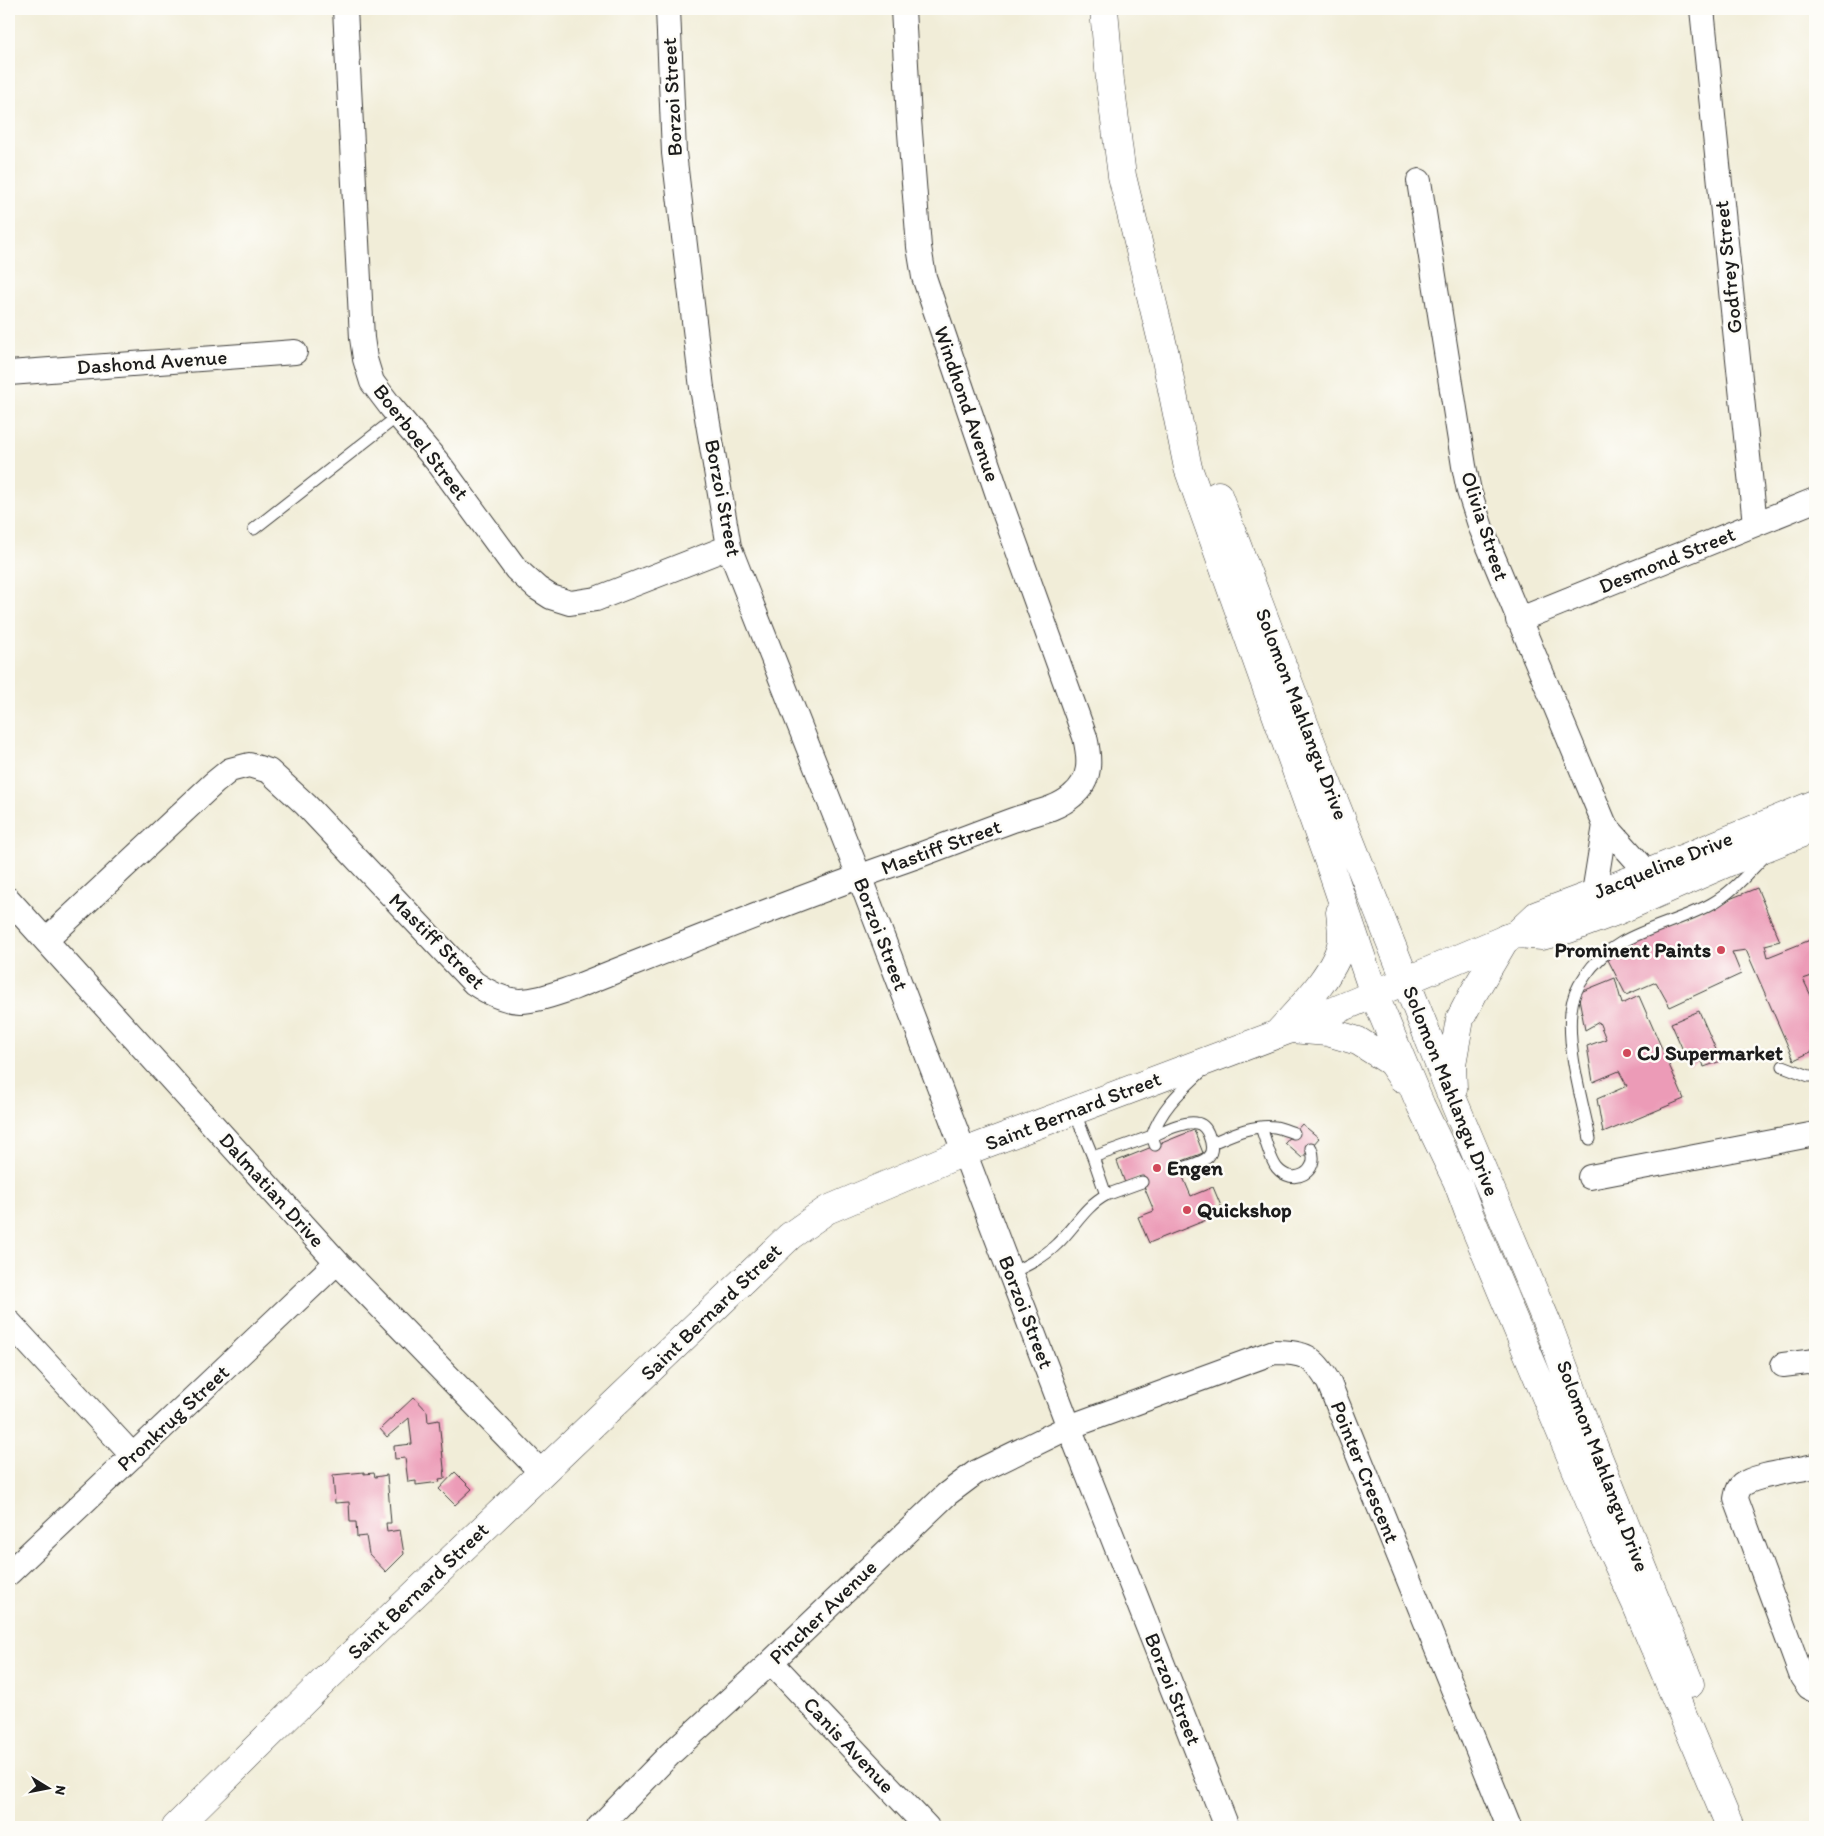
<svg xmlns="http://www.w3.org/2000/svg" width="1824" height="1836" viewBox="0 0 1824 1836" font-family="Itim,sans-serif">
  <rect width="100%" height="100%" fill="#fdfcf7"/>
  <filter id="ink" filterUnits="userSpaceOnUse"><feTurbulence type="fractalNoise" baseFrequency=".02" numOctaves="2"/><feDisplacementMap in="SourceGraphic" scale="10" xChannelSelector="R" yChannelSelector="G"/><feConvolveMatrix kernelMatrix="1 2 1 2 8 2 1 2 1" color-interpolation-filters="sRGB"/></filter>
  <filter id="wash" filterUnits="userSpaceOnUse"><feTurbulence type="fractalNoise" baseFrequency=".0096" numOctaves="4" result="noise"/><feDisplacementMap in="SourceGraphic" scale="20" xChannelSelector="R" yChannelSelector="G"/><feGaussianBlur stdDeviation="1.12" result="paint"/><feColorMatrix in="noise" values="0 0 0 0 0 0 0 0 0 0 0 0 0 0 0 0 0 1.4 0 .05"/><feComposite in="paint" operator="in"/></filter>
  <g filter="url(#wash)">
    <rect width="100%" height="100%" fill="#f1edd8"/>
    <g id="blocks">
      <path fill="#ec9bb7" d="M1757,888L1780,941L1765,945L1768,957L1815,938V975L1803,979L1815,1004V1050L1794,1060L1746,950L1732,952L1741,974L1670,1007L1656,982L1626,995L1606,956L1632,947L1630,939Z
        M1615,978L1622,1004L1639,996L1684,1099L1603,1133L1597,1099L1627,1086L1619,1071L1593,1082L1587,1046L1606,1039L1599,1022L1585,1030L1578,993Z
        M1699,1011L1721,1061L1704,1067L1702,1060L1690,1066L1671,1023Z
        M1302,1124L1319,1138L1302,1158L1285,1143Z
        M1194,1130L1203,1153L1177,1163L1191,1196L1213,1187L1224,1213L1149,1243L1138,1217L1154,1211L1140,1177L1125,1183L1117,1161Z
        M414,1397L427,1411L428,1422L439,1420L445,1478L439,1479L440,1482L416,1485V1481L408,1482L405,1458L395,1459L394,1446L412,1444L409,1418L387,1437L380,1429Z
        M364,1472V1474L374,1473L375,1477L387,1475L391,1523H386L387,1532L400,1530L404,1554L386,1572L369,1554L366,1536L357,1537L356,1522H350L349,1502L335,1503L333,1475Z
        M455,1472L472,1489L455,1505L439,1489Z"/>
    </g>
  </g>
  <g filter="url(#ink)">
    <use href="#blocks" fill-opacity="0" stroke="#3c3b38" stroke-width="1"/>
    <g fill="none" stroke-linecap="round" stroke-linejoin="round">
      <g stroke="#3c3b38" stroke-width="13">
        <path id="service" d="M254,529L398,416
          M1783,1066L1809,1076H1815
          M1261,1127C1265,1138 1270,1160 1277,1168C1293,1187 1321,1172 1311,1148
          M1590,1139C1582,1099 1567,1051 1571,1011C1572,998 1577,987 1585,976C1615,931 1667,928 1711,904C1732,893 1749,872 1765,856
          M1212,1143C1231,1135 1253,1124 1275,1127C1281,1128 1288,1131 1294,1133
          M1155,1145L1152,1136C1164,1131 1183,1121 1196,1123C1204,1124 1207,1130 1209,1136C1219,1161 1199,1162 1180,1169
          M1093,1157L1152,1136C1161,1108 1182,1090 1202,1071
          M1106,1195L1142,1182
          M1011,1273C1028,1265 1044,1257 1057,1244C1074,1228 1085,1206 1106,1195L1093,1157L1074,1111"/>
      </g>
      <g stroke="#3c3b38" stroke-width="26">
        <path id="minor" d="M345,9L362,338L365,359L372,382L391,407L440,465L516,569L537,588L551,597L570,603L596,599L729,547
          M668,9L674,153L702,388L729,547L859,876L1069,1427L1227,1827
          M1702,9L1755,524
          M1419,181L1464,466L1469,491L1481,528L1605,825L1648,873
          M9,373L295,352
          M1518,620L1815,500
          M1594,893L1605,825
          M9,900L337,1262L542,1473
          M46,940L214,783L230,770L249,765L269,771L306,805L474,983C514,1010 530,1002 573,988C684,944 794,899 906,860C942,847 977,833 1013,820C1033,813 1056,810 1072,796C1092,780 1090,759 1085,737L999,498L924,277L919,247L909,120L903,9
          M1590,1177L1815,1134
          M9,1322L133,1456
          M1783,1365L1815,1361
          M1815,1466C1798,1470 1754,1475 1742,1485C1737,1489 1737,1494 1736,1499L1802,1677L1809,1687L1815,1690
          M9,1573L337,1262
          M771,1662L927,1827
          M599,1827L670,1754L771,1662L947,1494L975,1473L1069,1427L1274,1352C1304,1352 1314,1356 1329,1383L1509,1827"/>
      </g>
      <g stroke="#3c3b38" stroke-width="29">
        <path id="tertiary" d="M1517,934L1542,936L1569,929L1617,911L1729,862L1815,828
          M176,1827L328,1677L790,1236L827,1210L964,1152L1291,1029L1517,934L1537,915L1631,880L1815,804"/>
      </g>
      <g stroke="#3c3b38" stroke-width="29">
        <path id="primary" d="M1104,9L1110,81L1122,176L1164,350L1188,468L1332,871L1374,994L1421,1106L1457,1181L1470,1216L1600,1526L1636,1604L1730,1827
          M1218,495L1316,755L1454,1102L1550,1330L1588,1432L1690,1684
          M1291,1029L1328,1032L1358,1041L1391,1062L1402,1078
          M1277,1034C1297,1012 1339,970 1342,939C1342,931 1341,921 1340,912
          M1453,1089L1452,1064L1460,1019L1473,994L1506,938"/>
      </g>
      <use href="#service" stroke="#fff" stroke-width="11"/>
      <use href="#minor" stroke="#fff" stroke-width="24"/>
      <use href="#tertiary" stroke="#fff" stroke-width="28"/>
      <use href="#primary" stroke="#fff" stroke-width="28"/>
    </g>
  </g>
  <g fill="#d1495b" stroke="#fdfcf7" stroke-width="2">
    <circle cx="1721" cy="950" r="5"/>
    <circle cx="1627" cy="1053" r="5"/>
    <circle cx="1157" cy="1168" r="5"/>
    <circle cx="1187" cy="1210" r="5"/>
  </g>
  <g text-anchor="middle" stroke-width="5" stroke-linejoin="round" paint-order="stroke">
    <g font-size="21" fill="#1c1c1c" stroke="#fdfcf7">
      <text transform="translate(672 97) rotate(-93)" y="7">Borzoi Street</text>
      <text transform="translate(1728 267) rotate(-96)" y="7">Godfrey Street</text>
      <text transform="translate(152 362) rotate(-4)" y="7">Dashond Avenue</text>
      <text transform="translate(967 404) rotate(71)" y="7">Windhond Avenue</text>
      <text transform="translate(421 442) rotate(52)" y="7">Boerboel Street</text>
      <text transform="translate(723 498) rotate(79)" y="7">Borzoi Street</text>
      <text transform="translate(1485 526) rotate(72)" y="7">Olivia Street</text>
      <text transform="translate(1667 560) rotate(-22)" y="7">Desmond Street</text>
      <text transform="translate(1302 714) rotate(69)" y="7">Solomon Mahlangu Drive</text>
      <text transform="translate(941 847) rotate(-20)" y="7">Mastiff Street</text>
      <text transform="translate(1663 865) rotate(-22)" y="7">Jacqueline Drive</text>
      <text transform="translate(881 934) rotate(69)" y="7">Borzoi Street</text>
      <text transform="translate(437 941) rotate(45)" y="7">Mastiff Street</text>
      <text transform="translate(1451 1091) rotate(68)" y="7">Solomon Mahlangu Drive</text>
      <text transform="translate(1073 1111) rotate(-21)" y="7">Saint Bernard Street</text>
      <text transform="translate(272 1190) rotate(48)" y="7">Dalmatian Drive</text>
      <text transform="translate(711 1312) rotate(-44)" y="7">Saint Bernard Street</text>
      <text transform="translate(1026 1312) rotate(69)" y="7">Borzoi Street</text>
      <text transform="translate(173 1418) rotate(-43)" y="7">Pronkrug Street</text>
      <text transform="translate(1603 1466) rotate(69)" y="7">Solomon Mahlangu Drive</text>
      <text transform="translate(1365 1472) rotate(68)" y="7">Pointer Crescent</text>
      <text transform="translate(418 1591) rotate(-44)" y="7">Saint Bernard Street</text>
      <text transform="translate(823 1612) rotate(-44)" y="7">Pincher Avenue</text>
      <text transform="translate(1173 1689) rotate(68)" y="7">Borzoi Street</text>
      <text transform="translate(849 1745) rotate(47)" y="7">Canis Avenue</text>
    </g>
    <g font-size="21" font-weight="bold" fill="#1c1c1c" stroke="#fdfcf7" text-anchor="start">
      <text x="1711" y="957" text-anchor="end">Prominent Paints</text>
      <text x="1637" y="1060">CJ Supermarket</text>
      <text x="1167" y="1175">Engen</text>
      <text x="1197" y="1217">Quickshop</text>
    </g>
  </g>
  <rect width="1824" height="1836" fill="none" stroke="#fdfcf7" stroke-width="30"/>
  <g transform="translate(48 1788) rotate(100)" stroke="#fdfcf7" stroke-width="4" paint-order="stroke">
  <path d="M0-4L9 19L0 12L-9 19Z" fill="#1c1c1c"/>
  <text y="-8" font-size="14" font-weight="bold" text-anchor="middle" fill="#1c1c1c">N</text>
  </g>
</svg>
